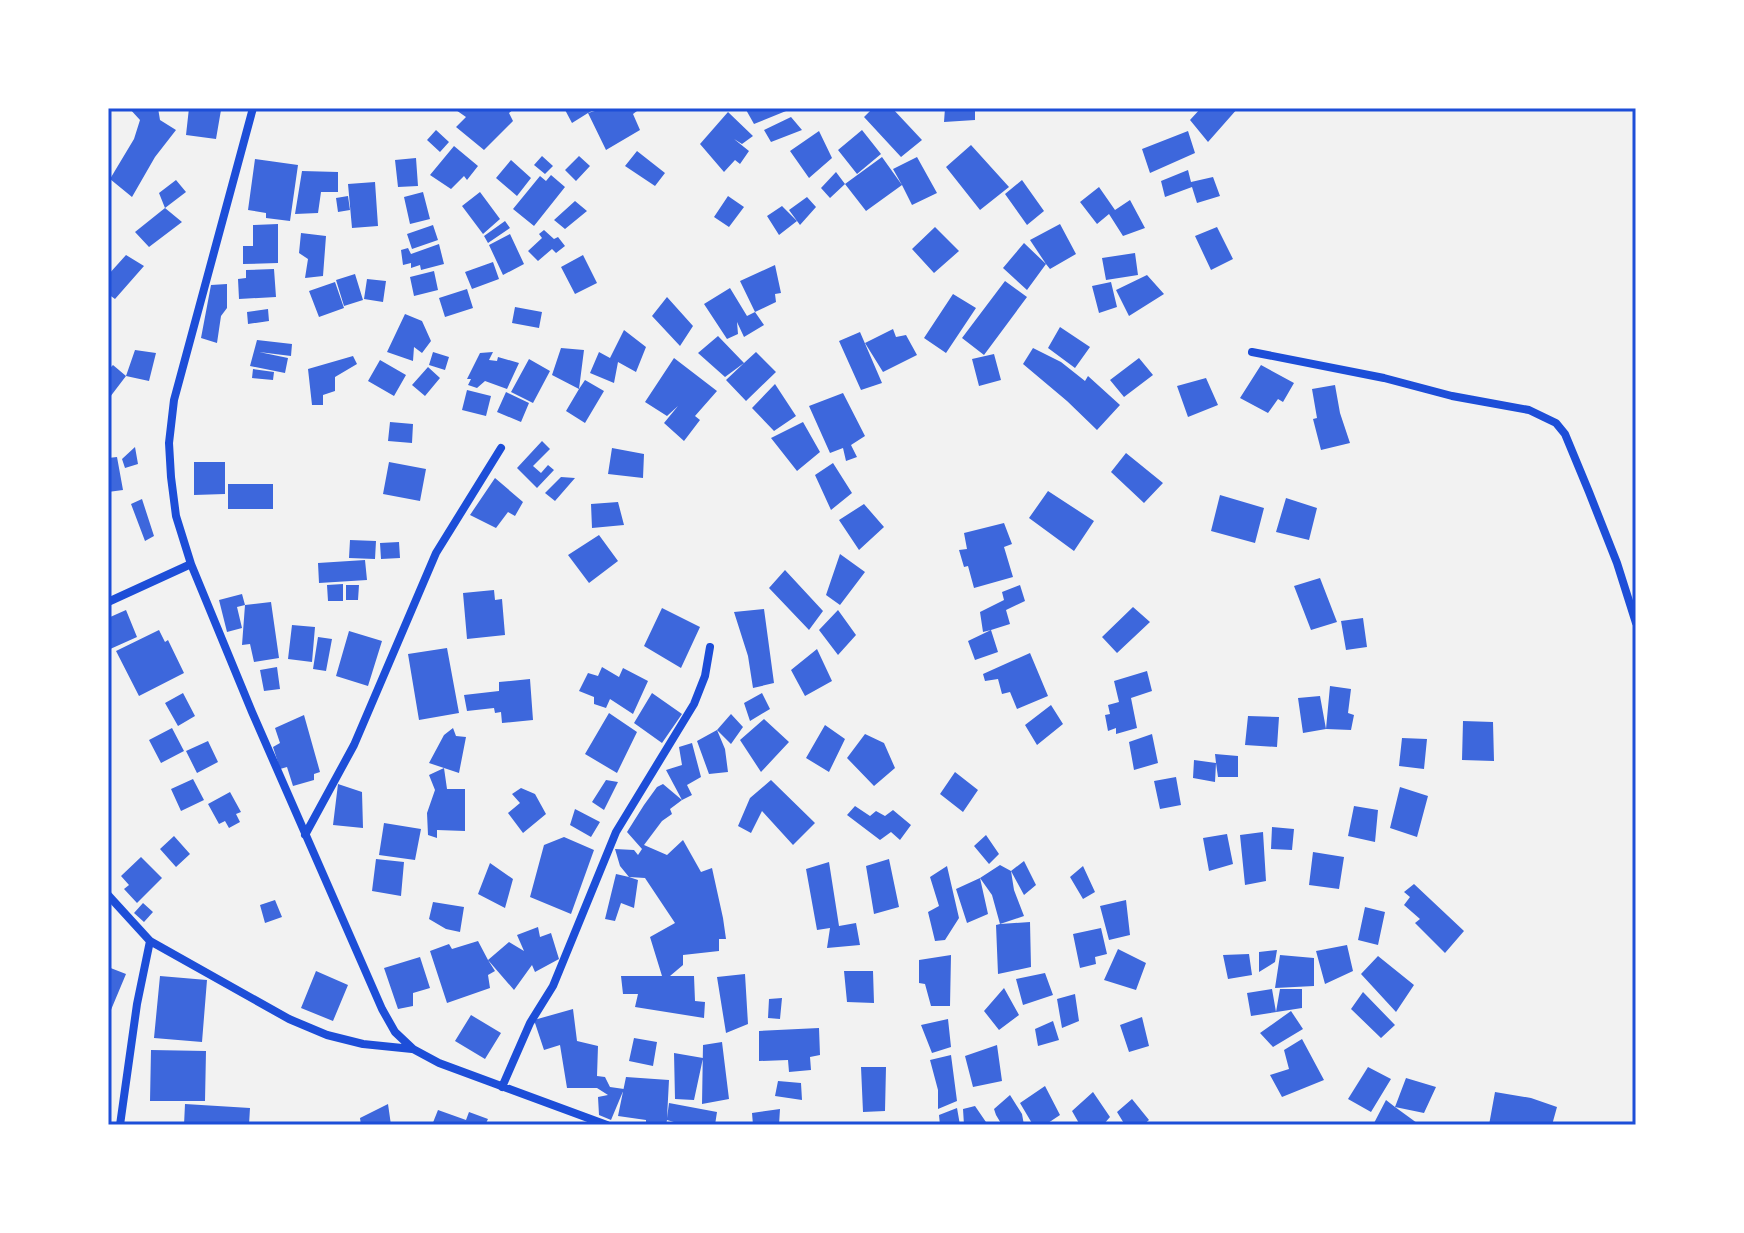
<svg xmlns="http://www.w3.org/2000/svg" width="1744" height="1233" viewBox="0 0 1744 1233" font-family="Quicksand,sans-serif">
  <rect width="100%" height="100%" fill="#f2f2f2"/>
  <path fill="#3d67dc" d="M129,108H158L160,120L176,130L155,157L132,197L110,179L134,139L140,120Z
    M189,108L221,110L216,139L186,135Z
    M453,108H515L509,113L513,121L484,150L456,127L466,117Z
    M564,108H597L588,113L605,108H641L633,114L640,130L606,150L588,113L572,123Z
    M745,108H785L786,111L754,124Z
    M873,108H892L922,140L901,157L864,117Z
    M945,108H975V120L944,122Z
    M1201,108H1238L1208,142L1190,120Z
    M728,112L753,136L742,144L734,139L749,151L740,164L735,160L724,172L700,144Z
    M791,117L802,130L771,142L764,130Z
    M436,130L449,142L440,152L427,140Z
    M862,130L881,154L857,174L838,150Z
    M819,131L832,158L809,178L790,151Z
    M1188,131L1195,153L1150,173L1142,149Z
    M971,145L1009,187L980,210L946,167Z
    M454,146L478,166L467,180L464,176L451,189L430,175Z
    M637,151L665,173L655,186L625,166Z
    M542,156L553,166L545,174L534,165Z
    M579,156L590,166L576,181L565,170Z
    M882,157L902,185L893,169L917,157L937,193L912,205L902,185L866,211L845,184Z
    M416,158L418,186L398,187L395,160Z
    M255,159L298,165L290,221L266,218V213L248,210Z
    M511,160L531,178L517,196L496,178Z
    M1188,170L1191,182L1213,177L1220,196L1197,203L1192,187L1165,197L1161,181Z
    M302,171L338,172V192H321L318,213L295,214Z
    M836,172L845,184L830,198L821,188Z
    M551,175L565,187L534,226L513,209L540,176L546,181Z
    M176,180L186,192L165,208L159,193Z
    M1022,180L1044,211L1027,225L1005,194Z
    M375,182L378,226L352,228L348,184Z
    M1099,187L1115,210L1130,200L1145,228L1123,236L1109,214L1097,224L1080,202Z
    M423,192L430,219L410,224L404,197Z
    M480,192L500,219L483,234L462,206Z
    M348,196L350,210L338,212L336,198Z
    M728,196L744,207L729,227L714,217Z
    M807,197L816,207L800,225L789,210Z
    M575,201L587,211L565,229L554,220Z
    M782,206L797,221L779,235L767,216Z
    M165,208L182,222L149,247L135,232Z
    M505,221L510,228L488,243L484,236Z
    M278,224V263L243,264V246H253V225Z
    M1060,224L1076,254L1050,269L1046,264L1027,290L1003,268L1024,243L1046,264L1030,240Z
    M433,225L438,240L412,249L407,234Z
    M935,227L959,251L934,273L912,249Z
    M1217,227L1233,259L1211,270L1195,236Z
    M544,230L554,239L558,237L565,246L556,253L552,249L538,261L528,251L542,238L539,234Z
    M301,233L326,236L323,276L305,278L308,259L299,253Z
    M510,234L524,264L503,275L489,245Z
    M439,244L444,264L421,270L420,265L411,268V263L403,265L401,250L408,248L411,254Z
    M1135,253L1138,275L1106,280L1102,258Z
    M126,255L144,266L115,299L108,294V275Z
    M583,255L597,283L575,294L561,267Z
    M493,262L499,279L472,289L465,272Z
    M775,265L781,293L775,294L776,302L755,312L740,281Z
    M274,269L276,297L239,299L238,279L246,278V270Z
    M434,271L438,290L414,296L410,277Z
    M355,274L363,300L344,306L336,280Z
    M1147,275L1164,294L1129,316L1116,290Z
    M367,279L386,281L383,302L364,299Z
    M1005,281L1027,297L984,355L962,338Z
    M335,282L344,308L319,317L309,291Z
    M1111,282L1117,307L1099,313L1092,286Z
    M227,284V308L221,316L217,343L201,338L211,285Z
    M730,288L747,316L755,312L764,325L744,337L737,322L738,334L727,339L704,304Z
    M467,289L473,308L445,317L439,298Z
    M953,294L976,308L946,353L924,338Z
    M667,297L693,326L680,346L652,316Z
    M515,307L542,312L539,328L512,323Z
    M268,309L269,321L248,324L247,312Z
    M405,314L422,321L431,341L422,353L414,347L413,361L387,352Z
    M1060,327L1090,347L1075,368L1048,348Z
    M893,329L896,337L906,335L917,355L883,372L865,343Z
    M624,330L646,347L636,372L618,362L614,383L590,373L599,352L610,358Z
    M860,332L882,383L861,390L839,341Z
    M718,336L744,363L756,352L776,372L746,401L726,380L744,363L725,377L698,353Z
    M257,340L292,344L291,356L259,352L288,358L285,373L250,366Z
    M561,348L584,350L579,389L585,380L604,391L585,423L566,411L579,389L552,375Z
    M1033,348L1061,362L1085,381L1088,376L1120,405L1097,430L1067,401L1023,364Z
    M135,350L156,353L149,381L126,376Z
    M433,352L449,357L445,370L429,365Z
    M493,352L489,360L497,361L498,357L519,363L507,389L485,381L477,388L468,385L471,379H467L480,353Z
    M994,354L1001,380L979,386L972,359Z
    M353,356L357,364L335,377V391L323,395V405H312L308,369Z
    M674,358L717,391L695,416L700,420L684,441L664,423L678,406L667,416L645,402Z
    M1139,358L1153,375L1124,397L1110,380Z
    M529,359L550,371L533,403L511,392Z
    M380,360L406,375L394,396L368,381Z
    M113,365L126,376L110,397L108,370Z
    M1261,365L1294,383L1283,402L1278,399L1268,413L1240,398Z
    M428,367L440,378L425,396L412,385Z
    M253,369L274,372L273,380L252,378Z
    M1206,378L1218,405L1188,417L1177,386Z
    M775,384L796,416L774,431L752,408Z
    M1335,385L1340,413L1350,443L1321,450L1313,419L1317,418L1312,389Z
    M467,390L491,396L486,416L462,410Z
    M506,392L529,403L521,422L497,412Z
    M843,393L865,436L851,445L857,457L846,461L843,448L830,453L809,406Z
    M390,422L413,424L412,443L388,441Z
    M803,422L820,452L797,471L771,438Z
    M542,441L550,449L533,466L541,473L548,465L554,470L537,488L517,468Z
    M135,447L138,464L125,468L122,459Z
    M612,448L644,454L643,478L608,474Z
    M1126,453L1163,483L1144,503L1111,472Z
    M117,457L123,490L108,492V458Z
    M194,462H225V494L194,495Z
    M389,462L426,469L420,501L383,494Z
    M833,463L852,493L831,510L815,475Z
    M561,477L575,478L555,501L545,493Z
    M495,478L523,502L515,516L508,512L496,528L470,515Z
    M228,484H273V509H228Z
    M1048,491L1094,521L1074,551L1029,518Z
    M1220,495L1264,508L1255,543L1211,531Z
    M1286,498L1317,508L1309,540L1276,532Z
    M142,499L154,536L145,541L131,504Z
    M618,502L624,525L592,528L591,504Z
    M864,504L884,527L859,550L839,520Z
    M1004,523L1012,544L1004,547L1013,577L974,588L968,566L964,567L959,550L967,549L964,533Z
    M599,535L618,561L589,583L568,555Z
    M350,540L376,541L375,559L349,558Z
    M399,542L400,558L381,559L380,543Z
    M840,554L865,572L840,605L826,595Z
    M365,560L367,580L319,583L318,563Z
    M785,570L823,611L809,630L769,588Z
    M1320,578L1337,622L1311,630L1294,586Z
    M343,584V601H328L327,585Z
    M346,585H359L358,600H346Z
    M1020,585L1025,601L1006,610L1010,624L991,630L998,652L975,660L968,641L991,630L983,632L980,612L1004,600L1002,592Z
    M494,590L495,600L502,599L505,635L467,639L463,593Z
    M242,594L245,605L271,602L279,658L254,662L250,644L242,645L245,605L237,607L242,628L227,632L219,600Z
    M1133,607L1150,622L1117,653L1102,637Z
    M662,608L700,627L681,668L644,646Z
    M764,609L774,683L753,688L748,656L734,612Z
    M126,610L137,637L108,650V618Z
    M838,610L856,635L838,655L819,630Z
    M1363,618L1367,647L1346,650L1341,621Z
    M292,625L315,627L312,662L288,659Z
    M159,630L165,642L168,640L184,673L139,696L116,651Z
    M349,631L382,641L368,686L336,676Z
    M318,637L332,639L326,671L313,669Z
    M447,648L459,713L419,720L408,654Z
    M817,649L832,681L805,696L791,670Z
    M1030,653L1048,696L1017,709L1010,692L1002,694L998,679L985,681L983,674Z
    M277,667L280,689L264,691L260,670Z
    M602,667L619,677L623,668L648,681L633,714L610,699L606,708L594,704V697L579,691L588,673L598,676Z
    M1147,671L1152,691L1131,698L1137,728L1116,734V728L1108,731L1105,715L1110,714L1108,705L1119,702L1114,681Z
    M530,679L533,720L502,723L501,712L495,713L494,708L467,711L464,695L499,691V682Z
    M1330,686L1351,689L1348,713L1354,715L1351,730L1326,729Z
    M183,693L195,716L178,726L165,703Z
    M652,693L682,714L662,743L634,723Z
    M762,693L770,709L750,721L744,703Z
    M1320,696L1326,729L1303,733L1298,698Z
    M1051,705L1063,724L1037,745L1025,725Z
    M609,713L637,732L617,773L585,754Z
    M731,714L743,727L731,744L717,730Z
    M304,715L320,772L314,774V780L293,786L287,767L280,769L273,747L280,743L275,728Z
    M1248,716L1279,717L1277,747L1245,745Z
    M764,719L789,742L761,772L740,740Z
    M1463,721L1493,722L1494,761L1462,760Z
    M825,725L845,739L829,772L806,758Z
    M172,728L184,751L161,763L149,740Z
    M453,728L456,736L466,737L459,773L444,768L447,789H465V831L437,830V838L428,835L427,813L435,790L429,775L444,768L429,763L444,735Z
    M717,730L725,749L728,772L709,774L697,741Z
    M865,734L884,743L895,768L874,786L847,758Z
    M1152,734L1158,763L1134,770L1129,742Z
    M1402,738L1427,739L1424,769L1399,766Z
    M208,741L218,762L197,773L186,751Z
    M692,743L701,777L687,785L692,795L682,800L666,770L682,765L679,747Z
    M1215,754L1238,756V777H1218L1216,763L1215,782L1193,778L1194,760L1216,763Z
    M955,772L978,790L963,812L940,794Z
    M1176,777L1181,805L1160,809L1154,781Z
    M193,779L204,800L181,811L171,789Z
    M606,780L618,782L604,810L592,802Z
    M771,780L815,823L793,845L762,811L751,833L738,826L750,798Z
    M338,784L362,792L363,828L333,825Z
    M663,784L682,800L670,809L672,814L662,821L644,845L667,855L683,840L701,872L712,868L723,918L726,939H719V951L683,955V965L670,976H694L695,1001L705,1002L704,1018L635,1007L638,994H623L621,976H662L650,937L675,923L645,878L629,877L638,880L634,908L621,903L615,921L605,919L616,874L629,877L620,866L615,849L634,850L638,855L642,849L627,832L644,805L657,787Z
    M1400,787L1428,796L1417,837L1390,828Z
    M521,788L535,794L546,814L523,833L508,813L520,803L512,794Z
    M230,792L241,812L236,814L240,822L229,828L225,821L219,824L208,804Z
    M855,806L870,816L876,811L885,816L893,810L911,825L900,840L891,832L880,840L847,815Z
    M1354,806L1378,810L1375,842L1348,836Z
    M575,809L600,822L591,837L570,825Z
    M384,823L421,829L415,860L379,855Z
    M1272,827L1294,829L1292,850L1271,849Z
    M1263,832L1266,881L1245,885L1240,835Z
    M1227,834L1233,864L1209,871L1203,838Z
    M986,835L999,854L989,864L974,846Z
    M174,836L190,854L176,867L160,849Z
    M564,837L594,850L571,914L530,897L544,845Z
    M1313,852L1344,857L1339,889L1309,885Z
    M141,857L162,878L137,903L124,889L129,885L121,876Z
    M376,859L404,862L401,896L372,891Z
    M889,859L899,907L874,914L866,866Z
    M1024,861L1036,885L1024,895L1011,871Z
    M829,862L839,926L856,923L860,945L827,948L830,928L817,930L806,869Z
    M490,863L513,879L505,908L478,894Z
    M1000,865L1011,871L1014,890L1024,916L1000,924L1030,922L1031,967L998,974L996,925L1000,924L992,895L980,878Z
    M947,866L959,918L945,940L935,941L928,912L939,906L930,877Z
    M1083,866L1095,892L1083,899L1070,877Z
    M980,878L988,914L967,923L956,889Z
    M1414,884L1464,931L1445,953L1415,923L1420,919L1404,905L1410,897L1404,892Z
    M275,900L282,917L265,923L260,905Z
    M1126,900L1130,935L1109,940L1100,906Z
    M433,902L464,907L460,932L446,929L429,919Z
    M143,903L153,912L144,922L134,913Z
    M1365,907L1385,912L1378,945L1358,940Z
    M538,927L540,937L551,933L559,959L535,972L532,965L514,990L488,960L495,971L488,975L490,988L447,1003L430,951L449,944L452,949L478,941L488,960L509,942L524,951L517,935Z
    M1101,928L1107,954L1095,957L1096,964L1080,968L1073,934Z
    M1347,945L1353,971L1325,984L1316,951Z
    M1118,949L1146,963L1136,990L1104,980Z
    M1277,950L1275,962L1259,972V952Z
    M1249,954L1252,975L1228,979L1223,955Z
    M951,955L950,1006H931L925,984L919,983V960Z
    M1280,955L1314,958V986L1275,988Z
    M1378,956L1414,985L1396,1012L1361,974Z
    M420,957L430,988L413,993V1006L398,1009L384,968Z
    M108,967L126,974L108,1017Z
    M316,971L348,985L333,1021L301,1008Z
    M844,971H873L874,1003L847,1002Z
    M1045,973L1053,995L1023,1005L1016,979Z
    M745,974L748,1024L726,1033L717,977Z
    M160,976L207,980L202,1042L154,1038Z
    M1004,988L1019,1015L999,1030L984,1011Z
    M1272,989L1276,1012L1280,989H1302V1008L1251,1016L1247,993Z
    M1363,992L1395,1025L1381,1038L1351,1009Z
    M1075,994L1079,1021L1062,1028L1057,999Z
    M782,998L780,1019L768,1018L769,999Z
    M573,1009L577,1041L598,1046L597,1076L605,1077L610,1087L624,1089L611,1120L599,1115L598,1097L608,1095L597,1088H567L560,1045L544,1050L534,1020Z
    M1291,1011L1303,1029L1273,1047L1260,1033Z
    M471,1015L501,1033L485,1059L455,1041Z
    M1142,1017L1149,1046L1129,1052L1120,1025Z
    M948,1019L951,1047L932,1053L921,1025Z
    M1053,1021L1059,1040L1038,1046L1035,1029Z
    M819,1028L820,1055L810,1057L811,1070L789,1072L788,1060L759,1061V1031Z
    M634,1038L657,1042L653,1066L629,1061Z
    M1302,1039L1324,1080L1282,1097L1270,1075L1289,1069L1284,1050Z
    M722,1042L729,1099L702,1104L703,1045Z
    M997,1045L1002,1081L973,1087L965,1056Z
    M151,1050L206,1051L205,1101H150Z
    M674,1053L703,1058L694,1100L675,1099Z
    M951,1055L957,1101L938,1109V1090L930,1060Z
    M861,1067H886L885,1111L863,1112Z
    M1368,1067L1391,1079L1371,1112L1348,1099Z
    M626,1077L669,1080L667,1118L669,1103L717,1112L715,1125H684L667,1120L666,1125H646V1120L618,1116Z
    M1406,1078L1436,1087L1424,1113L1395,1107L1417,1123L1415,1125H1373L1386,1100L1395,1107Z
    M778,1081L801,1083L802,1100L775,1096Z
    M1045,1086L1060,1115L1045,1125H1033L1020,1103Z
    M1093,1092L1110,1117L1103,1125H1080L1072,1111Z
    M1495,1092L1531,1098L1557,1107L1552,1125H1489Z
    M1010,1095L1022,1114L1024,1125H1002L996,1115L994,1109Z
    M1132,1099L1149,1120L1143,1125H1125L1117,1112Z
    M185,1104L250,1108L249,1125H184Z
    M388,1104L391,1125H361L360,1118Z
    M975,1106L988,1125H964L963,1109Z
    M957,1108L960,1125H940L939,1115Z
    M780,1109L779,1125H753L752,1113Z
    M438,1110L466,1120L469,1112L488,1119L485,1125H432Z"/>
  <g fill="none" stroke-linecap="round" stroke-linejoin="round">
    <path stroke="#1d4ed8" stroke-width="8" d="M253,108L174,400L169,443L171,477L176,516L191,564L252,712L382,1009L395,1032L413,1049L439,1063L607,1125
      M1252,352L1384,378L1452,396L1529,410L1556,423L1565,434L1589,492L1617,563L1636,623
      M108,602L191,564
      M305,835L354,745L436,553L501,448
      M108,895L150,941L289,1019L327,1035L363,1044L412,1049
      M502,1087L530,1023L553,986L616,832L694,704L705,676L710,647
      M120,1125L137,1004L150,941"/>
  </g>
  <rect width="1744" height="1233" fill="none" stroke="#ffffff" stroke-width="220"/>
  <rect x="110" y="110" width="1524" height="1013" fill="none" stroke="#1d4ed8" stroke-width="3"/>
</svg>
